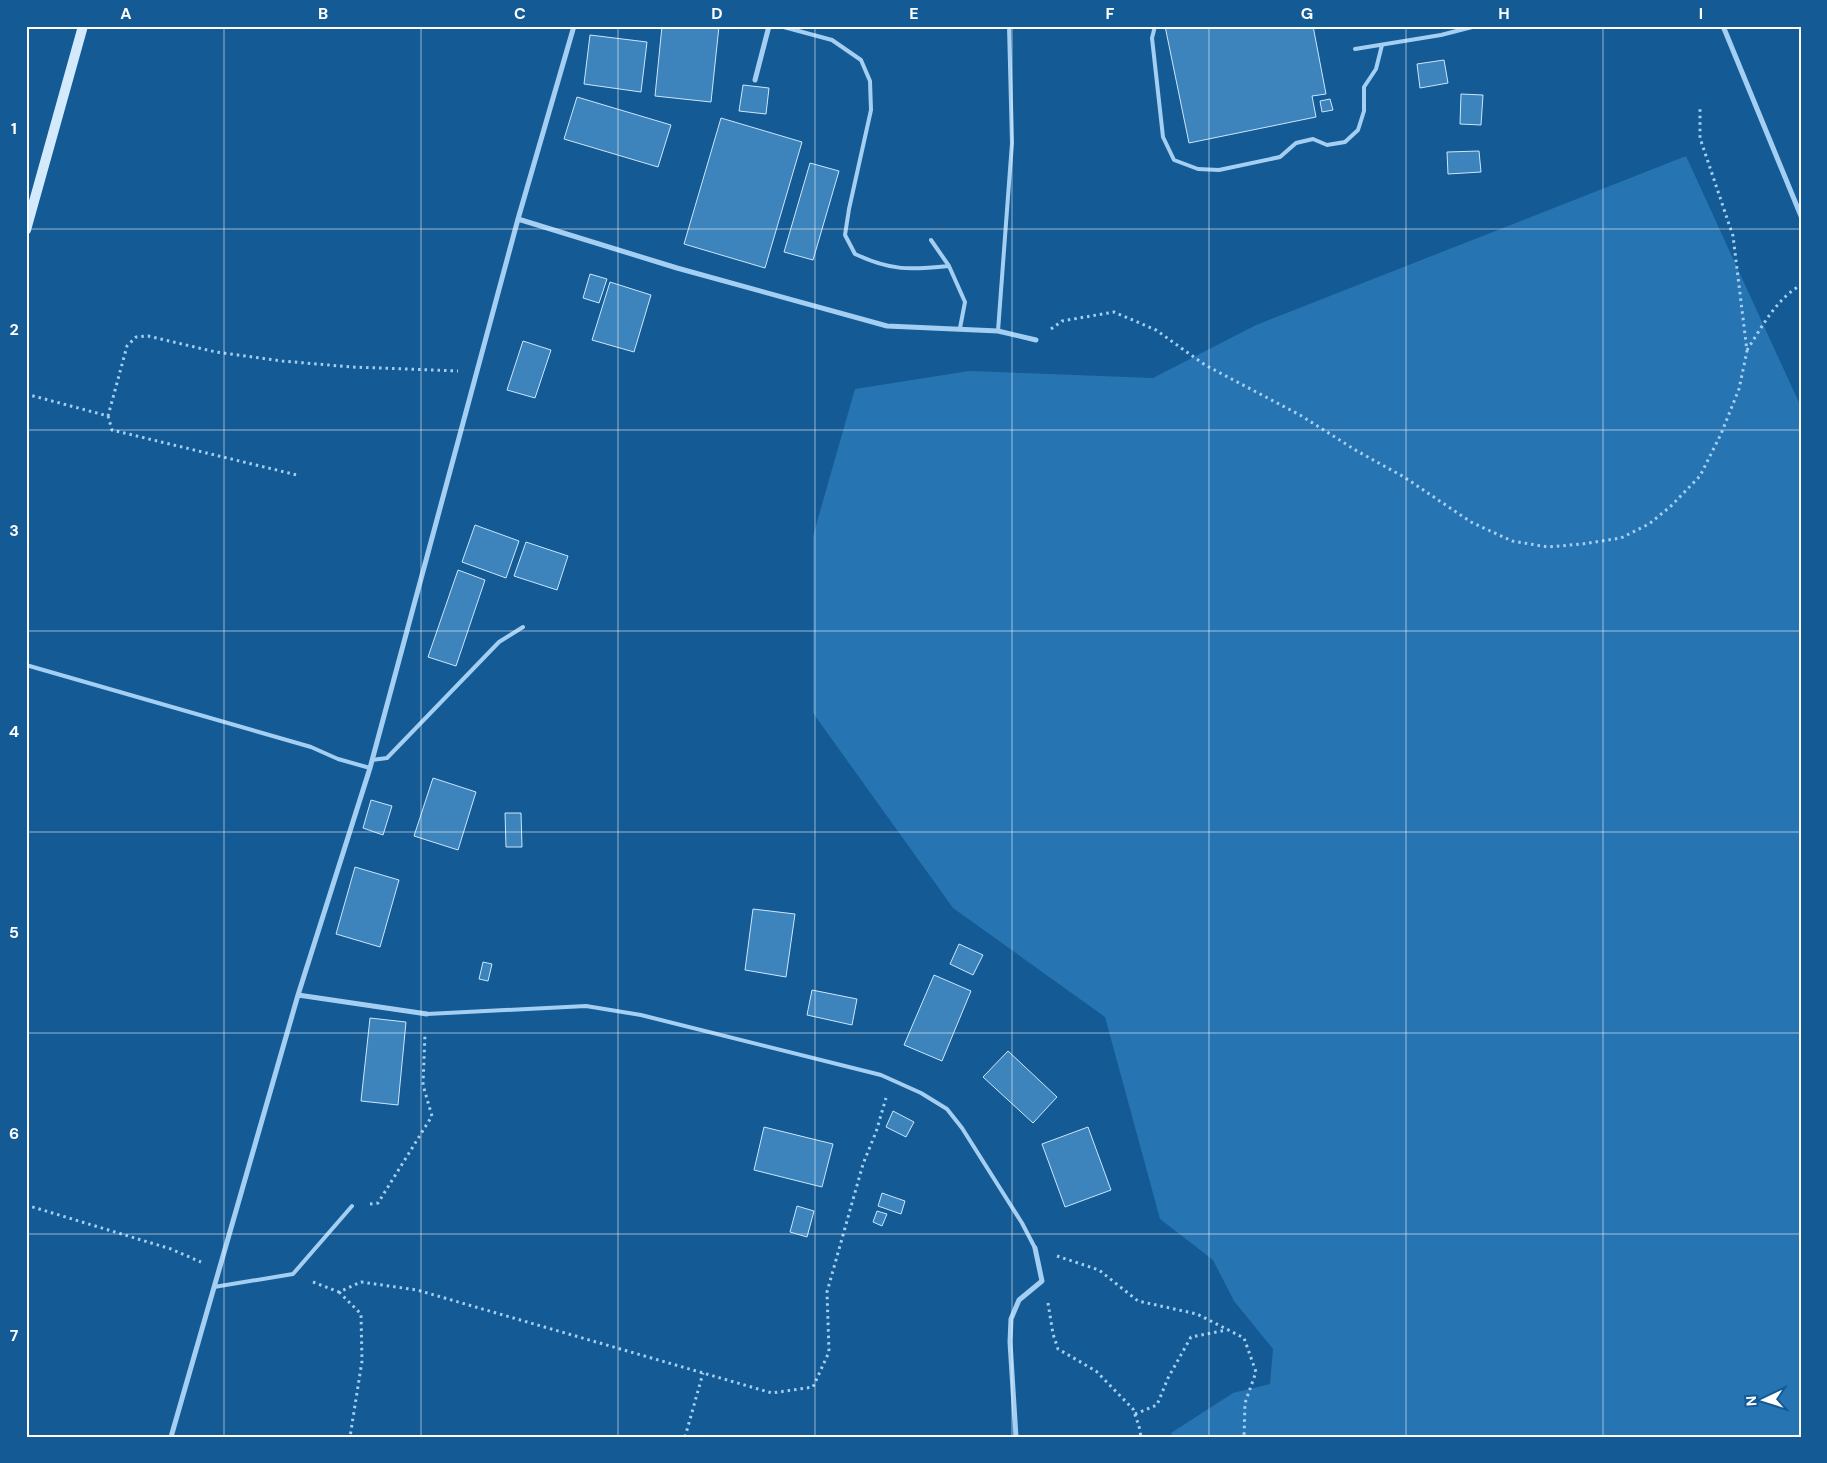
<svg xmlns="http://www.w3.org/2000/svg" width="1827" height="1463" viewBox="0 0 1827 1463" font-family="'DM Sans',sans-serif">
  <rect width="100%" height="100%" fill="#145a94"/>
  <path fill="#2774b3" d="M1686,156L1801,407V1437H1173L1171,1433L1233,1393L1270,1384L1273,1349L1234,1301L1213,1260L1160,1219L1105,1017L953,908L813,713V536L855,389L969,371L1153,378L1256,325Z"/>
  <path fill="#3d83bc" stroke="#cbe7fc" d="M662,26H719L711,102L655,96Z
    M1165,26H1313L1326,94L1312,96L1316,117L1189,143Z
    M590,35L647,42L641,92L584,84Z
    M1444,60L1448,83L1420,88L1417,64Z
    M743,85L769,88L766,114L739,111Z
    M1461,94L1483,95L1481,125L1460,124Z
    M577,97L671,125L658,167L564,139Z
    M1330,99L1333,110L1322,112L1320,101Z
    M721,118L802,142L765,268L684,244Z
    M1479,151L1481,172L1448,174L1447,152Z
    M810,163L839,171L813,260L784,252Z
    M590,274L607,279L599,303L583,298Z
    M610,282L651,295L634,352L592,340Z
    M523,341L551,350L535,398L507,390Z
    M475,525L519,541L506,578L462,562Z
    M526,542L568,556L557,590L514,576Z
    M458,570L485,580L456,666L428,657Z
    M433,778L476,792L458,850L414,836Z
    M371,800L392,806L383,835L363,828Z
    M505,813H521L522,847H506Z
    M355,867L399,880L380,947L336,934Z
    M753,909L795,914L786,977L745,970Z
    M959,944L983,955L973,975L950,964Z
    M483,962L492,964L488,981L479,979Z
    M934,975L971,991L942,1061L904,1045Z
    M812,990L857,999L852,1025L807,1015Z
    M370,1018L406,1022L398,1105L361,1101Z
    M1008,1051L1057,1097L1033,1123L983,1077Z
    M893,1111L914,1122L906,1137L886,1127Z
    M764,1127L833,1144L822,1187L754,1170Z
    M1088,1127L1111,1190L1065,1207L1042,1144Z
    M882,1193L905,1201L901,1214L878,1206Z
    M797,1206L814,1211L807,1237L790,1232Z
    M877,1211L887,1214L882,1226L873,1222Z"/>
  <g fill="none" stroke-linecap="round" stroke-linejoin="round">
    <path stroke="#a4cff2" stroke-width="3" stroke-dasharray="2.5 4" stroke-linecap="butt" d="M1051,329L1062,321L1114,312L1156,330L1205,365L1300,415L1357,451L1404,477L1471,522L1512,541L1548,547L1582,544L1621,538L1649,524L1671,506L1700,476L1721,434L1739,389L1747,351L1733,236L1700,138V108
      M1747,350C1762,327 1776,299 1801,285
      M26,394L108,416L127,346L136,337L148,336L216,352L282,361L352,367L458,371
      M108,416L112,430L297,475
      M370,1204L378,1203L432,1116L423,1085L425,1034
      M26,1205L171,1249L201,1262
      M1057,1256L1099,1270L1138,1301L1197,1314L1244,1338L1256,1372L1245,1403L1244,1437
      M313,1282L339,1292L361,1282L417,1290L772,1393L813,1387L829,1352L827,1292L863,1164L876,1132L886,1098
      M339,1292L361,1314L362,1361L350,1437
      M1048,1303L1053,1334L1058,1349L1096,1371L1133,1409L1139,1426L1141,1437
      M1135,1414L1157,1405L1168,1378L1191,1337L1227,1330
      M685,1437L703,1373"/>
    <path stroke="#a4cff2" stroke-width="4" d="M780,26L832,40L861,60L870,81L871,110L849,209L845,235L855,254C891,271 910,270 949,266
      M1155,26L1152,38L1163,137L1174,160L1198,169L1219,170L1280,157L1296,143L1313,139L1327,145L1345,142L1358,130L1364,111V87L1376,69L1382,45
      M1355,49L1441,35L1476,26
      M931,240L949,266L965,302L960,328
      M998,331L1012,143L1009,26
      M26,665L311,747L338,759L370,768
      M372,760L387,758L499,642L523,627
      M427,1014L586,1006L641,1015L881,1075L921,1093L947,1109L962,1128L1022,1223L1035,1248
      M214,1287L293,1274L352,1206"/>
    <path stroke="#a4cff2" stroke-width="5" d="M1723,26L1801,216
      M755,80L769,26
      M518,219L677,268L887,326L998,331L1036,340
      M298,995L427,1014
      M171,1437L298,995L370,768L518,219L574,26
      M1016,1437L1010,1342L1011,1319L1019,1300L1042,1281L1035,1248"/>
    <path stroke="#d3e9fc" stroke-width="10" d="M26,230L83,26"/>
  </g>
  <path fill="none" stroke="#fff" stroke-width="1" stroke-opacity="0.55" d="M224,26V1437M421,26V1437M618,26V1437M815,26V1437M1012,26V1437M1209,26V1437M1406,26V1437M1603,26V1437M26,229H1801M26,430H1801M26,631H1801M26,832H1801M26,1033H1801M26,1234H1801"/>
  <rect width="1827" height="1463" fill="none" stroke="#145a94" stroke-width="55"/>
  <g transform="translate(1764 1400) rotate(266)" stroke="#145a94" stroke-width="4" paint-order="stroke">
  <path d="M0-4L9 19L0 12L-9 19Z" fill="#ffffff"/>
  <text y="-8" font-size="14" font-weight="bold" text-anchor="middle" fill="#ffffff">N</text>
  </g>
  <rect x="28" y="28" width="1772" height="1408" fill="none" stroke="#fff" stroke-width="2"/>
  <g font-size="16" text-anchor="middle" font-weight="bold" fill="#fff">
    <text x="126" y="19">A</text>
    <text x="323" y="19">B</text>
    <text x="520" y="19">C</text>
    <text x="717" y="19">D</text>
    <text x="914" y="19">E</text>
    <text x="1110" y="19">F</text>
    <text x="1307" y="19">G</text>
    <text x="1504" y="19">H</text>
    <text x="1701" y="19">I</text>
    <text x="14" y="134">1</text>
    <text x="14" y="335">2</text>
    <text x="14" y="536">3</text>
    <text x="14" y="737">4</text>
    <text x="14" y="938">5</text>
    <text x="14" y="1139">6</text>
    <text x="14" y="1341">7</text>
  </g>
</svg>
